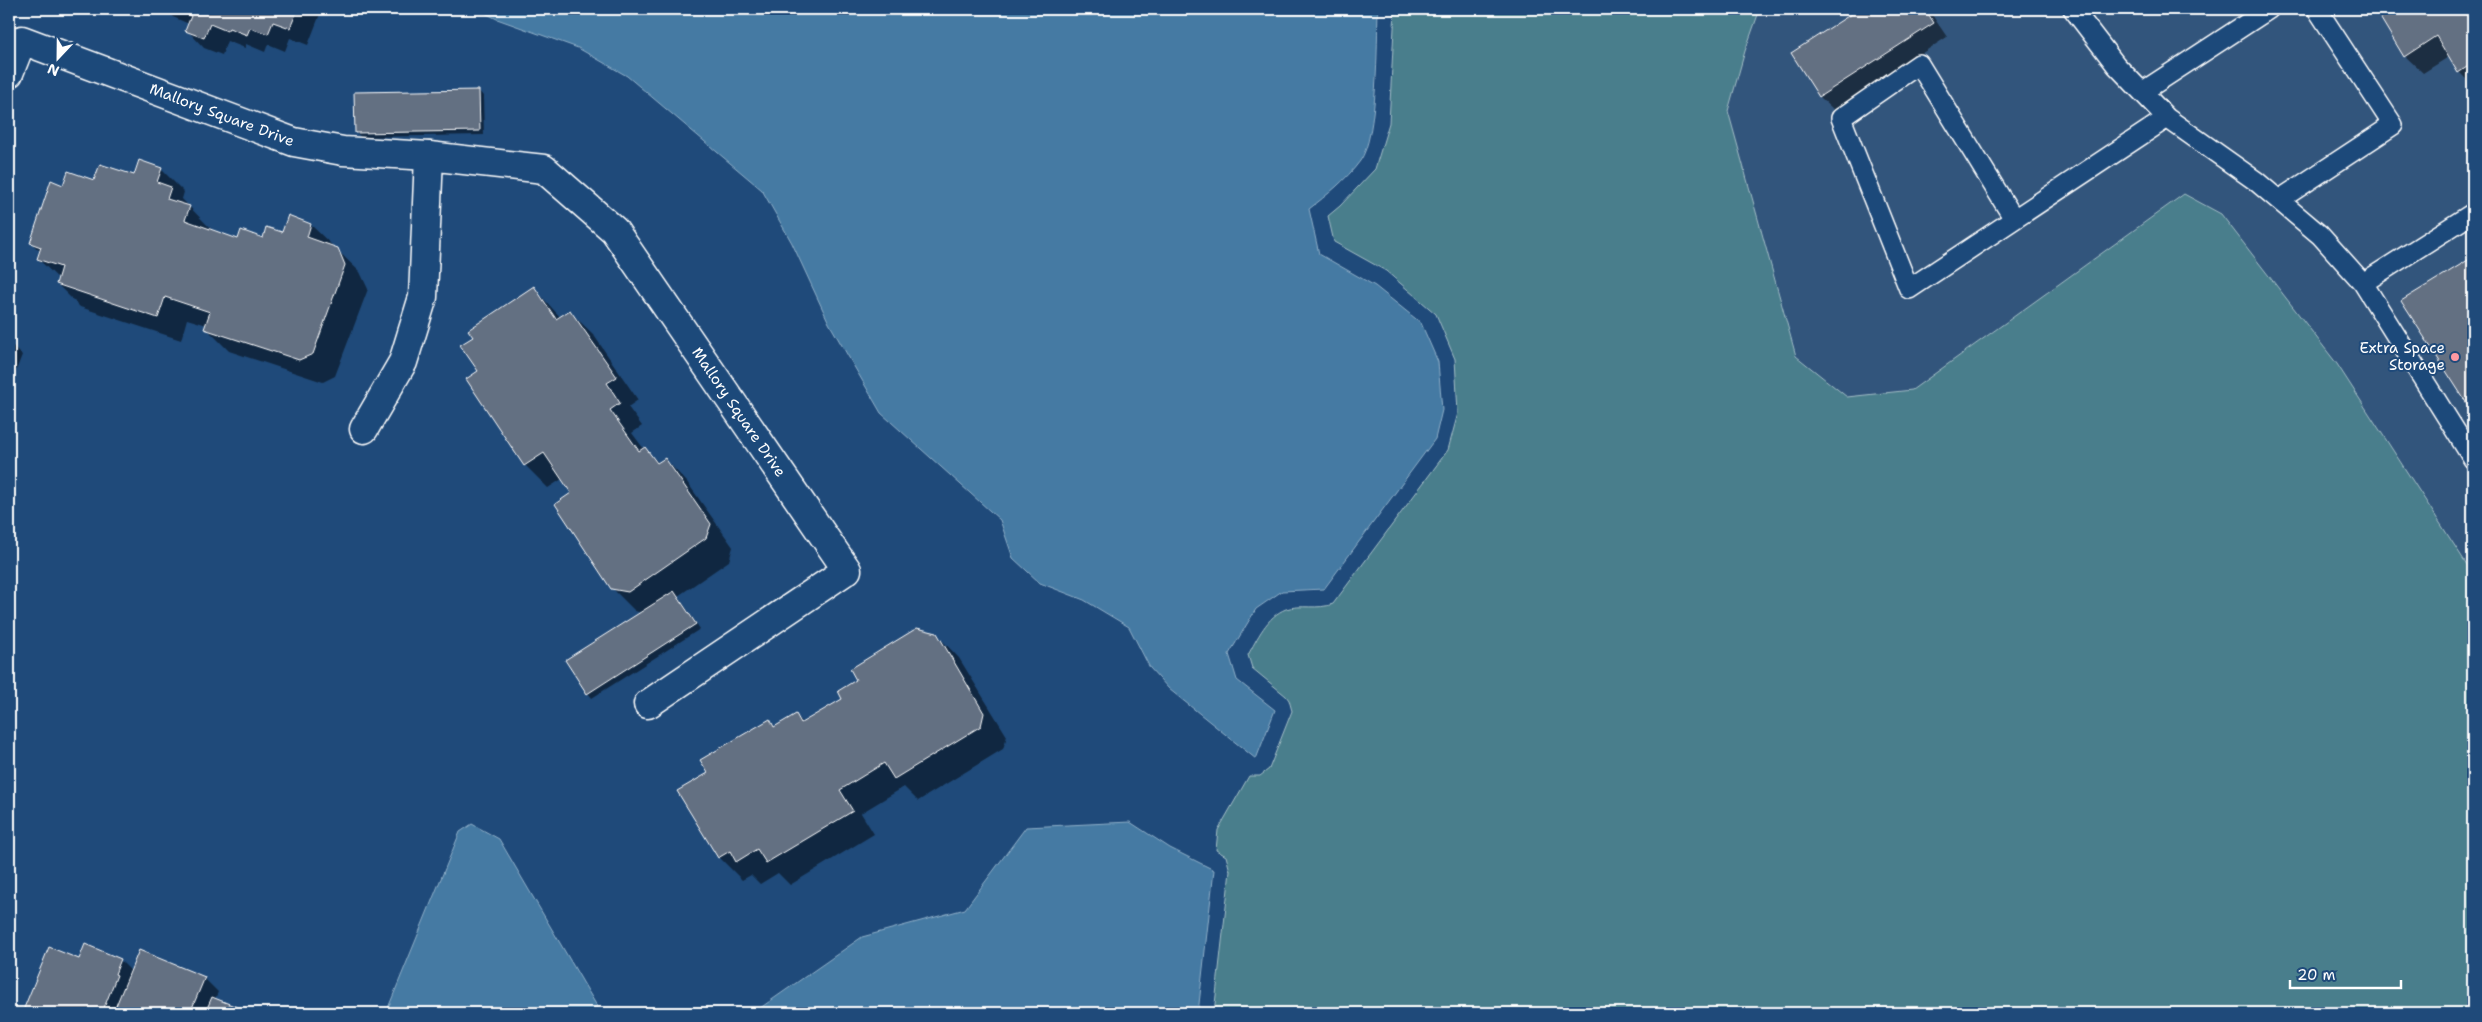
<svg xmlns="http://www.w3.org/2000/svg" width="2482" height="1022" viewBox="0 0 2482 1022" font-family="'Shantell Sans',sans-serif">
  <rect width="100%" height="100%" fill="#1f4a7a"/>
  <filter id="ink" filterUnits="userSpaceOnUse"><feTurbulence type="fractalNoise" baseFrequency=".02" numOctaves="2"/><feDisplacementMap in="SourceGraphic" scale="10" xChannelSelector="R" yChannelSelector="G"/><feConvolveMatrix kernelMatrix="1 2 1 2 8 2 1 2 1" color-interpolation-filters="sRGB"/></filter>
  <g filter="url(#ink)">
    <path fill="#33557c" d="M1760,9H2473V574L2337,364L2221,214L2184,194L1912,390L1847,397L1797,356L1728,111L1745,51Z"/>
    <path fill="#4a7e8c" stroke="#a4bec6" d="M1395,9H1760L1745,51L1728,111L1796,356L1847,397L1912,390L2184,194L2221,214L2337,364L2473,574V1013H1214L1230,871L1226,856L1216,850L1218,830L1249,776H1260L1269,769L1292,711L1289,700L1286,696L1252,668L1248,655C1257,639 1267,616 1286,609C1301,604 1318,610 1333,604L1448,450L1458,413L1455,359L1436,314L1386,271L1334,242L1328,216L1340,206L1375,169L1389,123Z"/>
    <path fill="#457aa3" stroke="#8fafc8" d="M477,9H1378C1377,42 1378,137 1360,161C1346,180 1327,195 1309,209L1319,254L1375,286L1421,323L1438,362L1442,410L1435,439L1324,589L1282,591L1256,609L1229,654L1237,680L1275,710L1256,759L1169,689L1150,668L1129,627L1084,600L1040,583L1013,558L1000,520L881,413L829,323L792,243L762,190L627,76L578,48L497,19Z
      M1130,822L1170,848L1214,870L1198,1013H753L862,937L965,909L1026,827Z
      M472,824L499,839L601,1013H386L460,832Z"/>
    <path fill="#0007" d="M164,9H322L308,45L290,38L285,51L268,44L265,52L246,44L245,48L227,41L222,55L204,48L187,30L189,24L173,17Z
      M1861,9H1928L1947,37L1834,110L1820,97L1792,54Z
      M2376,9H2473V86L2459,72L2450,56L2423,73L2405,56Z
      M479,91L483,96L484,135L361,137L356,133Z
      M161,169L184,192L182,199L212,230L239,240H264L311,225L360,272L368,289L335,376L323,382L229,351L206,328L207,325L187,319L181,340L80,307L57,284L59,279L38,259L41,252L31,243L64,186L135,177Z
      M2473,258V411L2403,302Z
      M534,288L561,318L570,312L593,334L638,400L628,407L642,426L632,433L644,449L659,463L665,459L687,482L733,547L729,561L678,596L700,629L592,698L588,693L642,613L635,611L612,588L572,494L562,479L548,488L525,465L468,380L480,371L475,337Z
      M9,342L22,355L9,389Z
      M936,634L959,658L1007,736L1003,749L918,801L904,787L861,813L874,834L790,885L778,873L760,884L751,875L742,880L719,857L679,791L710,773L769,721L776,727L796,715L803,723L844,699Z
      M49,949L79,961L120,960L132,972L204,978L218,992L215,999L249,1013H23Z
      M9,1006L12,1007L18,1013H9Z"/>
    <path fill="#636f82" stroke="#fff" d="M176,9H175H298L290,28L273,22L268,34L250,28L247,35L229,28L227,31L210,24L204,38L185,31L191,16Z
      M1859,9H1925L1934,23L1819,97L1791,53Z
      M2375,9H2473V63L2458,73L2436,36L2404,57Z
      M479,90L480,131L355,133L354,92Z
      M139,160L162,168L157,182L171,187L167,199L190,206L185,220L238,239L241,230L263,238L266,227L282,232L288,215L311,224L307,237L338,248L345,265L313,354L299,360L204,329L210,312L165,297L158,318L56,284L61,267L37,259L41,247L30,243L51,180L63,185L68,171L94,180L100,164L134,175Z
      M2473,257V413L2401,301Z
      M534,286L556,319L570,310L617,377L607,383L620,403L610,410L639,451L645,447L657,463L665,458L711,524L706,538L628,592L611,589L555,504L571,493L544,453L524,466L466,379L478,371L460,345L473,337L468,330Z
      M674,591L696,624L587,694L565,660Z
      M917,628L937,633L984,713L981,726L894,779L884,763L840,790L853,811L766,863L757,849L736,862L730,851L718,858L677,791L708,773L700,760L770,719L774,727L796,714L801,723L842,699L838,691L856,680L850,669Z
      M85,944L121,959L115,974L117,975L102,1013H22L49,947L79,959Z
      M139,950L205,977L190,1013H113Z
      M212,997L252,1013H205Z"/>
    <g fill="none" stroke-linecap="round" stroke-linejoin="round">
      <g stroke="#fff" stroke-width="22">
        <path id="service" d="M2073,9L2116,65L2167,118L2256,181L2320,235L2363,283L2473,459
          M2142,92L2269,9
          M2279,200L2393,125L2317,9
          M2014,219L1919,64L1841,118L1909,289L2167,118
          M2363,283L2473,213"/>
      </g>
      <g stroke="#fff" stroke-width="31">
        <g id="minor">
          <path id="s1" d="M9,73L22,40L294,142L343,151L429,156"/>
          <path id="s2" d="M364,429L403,362L423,297L429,156L544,169L614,230L847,570L648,704"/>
        </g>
      </g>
      <use href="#service" stroke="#1f4a7a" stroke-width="19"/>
      <use href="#minor" stroke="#1f4a7a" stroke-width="28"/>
    </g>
  </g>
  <circle fill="#ff9aa2" stroke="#1f4a7a" stroke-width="2" cx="2455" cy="357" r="5"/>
  <g text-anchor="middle" stroke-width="4" stroke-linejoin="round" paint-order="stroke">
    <g font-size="15" fill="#fff" stroke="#1f4a7a">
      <text dy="5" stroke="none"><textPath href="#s1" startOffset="249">Mallory Square Drive</textPath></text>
      <text dy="5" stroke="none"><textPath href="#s2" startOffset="716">Mallory Square Drive</textPath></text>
    </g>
    <g font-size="15" fill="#fff" stroke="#1f4a7a" text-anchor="end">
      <text x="2445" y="353">Extra Space<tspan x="2445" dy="17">Storage</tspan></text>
    </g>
  </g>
  <rect width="2482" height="1022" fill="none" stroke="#1f4a7a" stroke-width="30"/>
  <rect x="15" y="15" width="2452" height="992" fill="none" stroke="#fff" stroke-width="2" filter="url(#ink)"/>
  <g transform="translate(58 58) rotate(202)" stroke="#1f4a7a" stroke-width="4" paint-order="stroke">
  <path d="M0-4L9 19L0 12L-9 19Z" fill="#ffffff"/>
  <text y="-8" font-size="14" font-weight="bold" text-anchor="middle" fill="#ffffff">N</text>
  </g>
  <path d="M2290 980v8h111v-8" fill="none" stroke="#ffffff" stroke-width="2.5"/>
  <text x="2297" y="980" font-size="15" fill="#ffffff" stroke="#1f4a7a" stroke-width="4" paint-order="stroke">20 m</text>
</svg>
